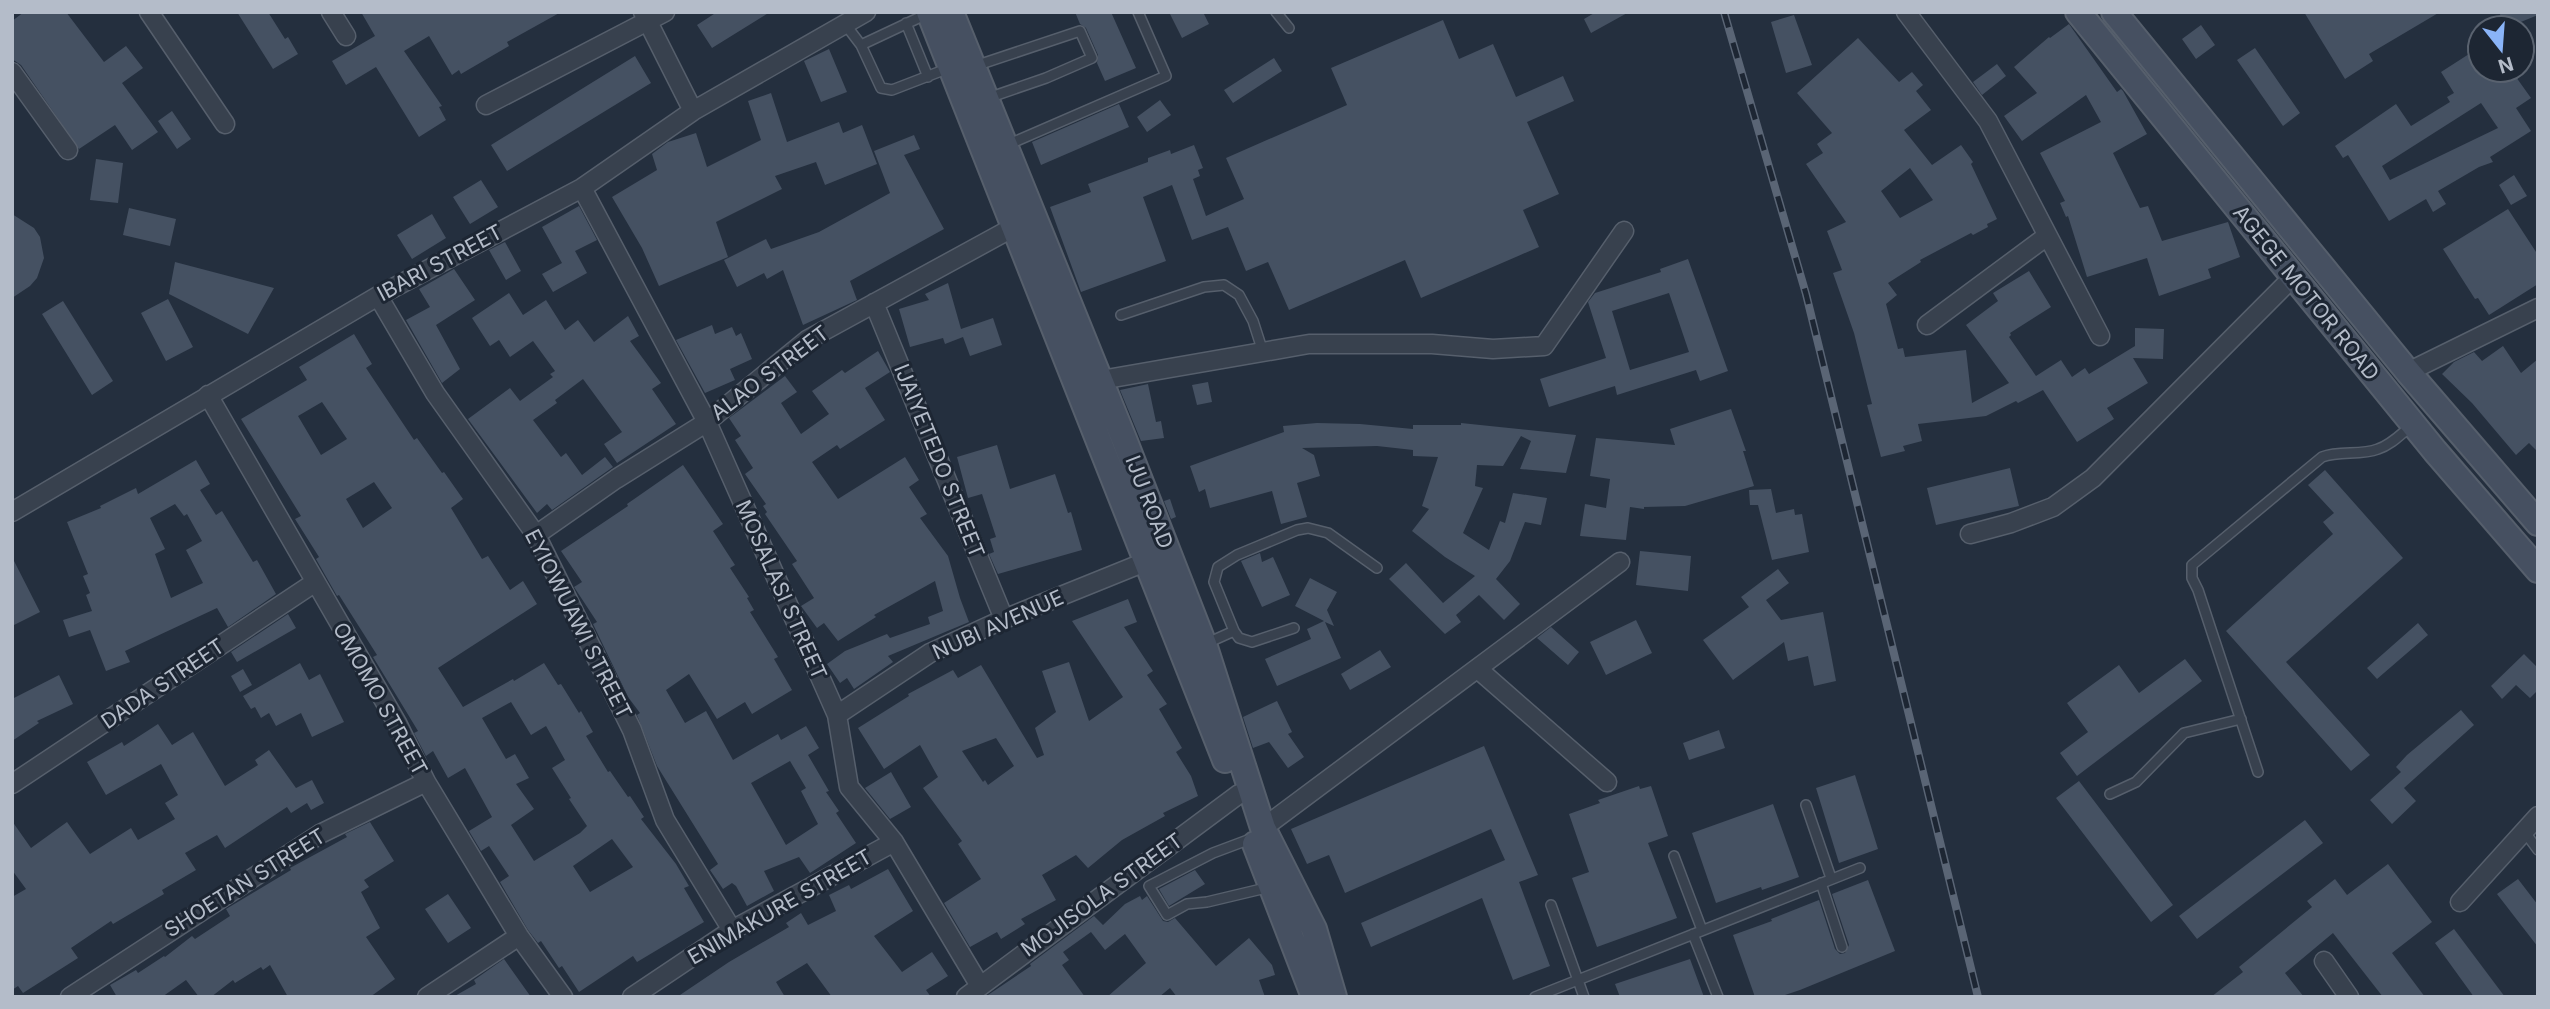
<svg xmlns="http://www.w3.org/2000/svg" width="2550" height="1009" viewBox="0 0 2550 1009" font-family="Inter,sans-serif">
  <rect width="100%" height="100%" fill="#242f3e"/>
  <path fill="#455162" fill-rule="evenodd" d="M24,12H66L104,62L126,46L143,68L122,83L158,132L132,150L115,125L79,149L21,65L12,59V21Z
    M237,12H268L285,39L288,37L298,54L273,69Z
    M361,12H561L507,42L509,46L461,74L459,70L452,75L429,36L404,51L442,106L439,107L446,120L419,137L376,67L346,85L332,61L375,36Z
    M717,12H770L712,48L697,25Z
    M1075,12H1111L1136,68L1105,81L1097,63L1098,55L1086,28L1080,24Z
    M1169,12H1203L1209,24L1182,38Z
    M1596,12H1629L1591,33L1584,19Z
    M2304,12H2440L2369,54L2373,61L2345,79Z
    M2499,12H2538V15L2506,28Z
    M1794,15L1812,65L1786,73L1771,22Z
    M1443,20L1459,59L1493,44L1516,97L1563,76L1574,101L1527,122L1559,194L1523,210L1539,247L1421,298L1405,260L1289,310L1268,262L1246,271L1228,227L1192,240L1172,185L1143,197L1166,261L1081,292L1050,207L1091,192L1088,184L1148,162V158L1170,150L1171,154L1194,145L1203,168L1198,170L1200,176L1193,179L1206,216L1244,199L1226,158L1347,105L1331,68Z
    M2069,24L2117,92L2121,89L2123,91L2147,134L2113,153L2140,208L2148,206L2162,241L2228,222L2240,257L2208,269L2211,278L2159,296L2147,258L2087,277L2068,216L2066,217L2060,203L2065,201L2040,153L2101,122L2086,95L2022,141L2004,116L2037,93L2014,67L2049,37L2050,38Z
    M2201,25L2215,45L2196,59L2182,39Z
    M1858,38L1899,82L1912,72L1923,85L1916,91L1931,110L1904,130L1932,165L1961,145L1973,162L1971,164L1997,219L1987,224L1988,227L1973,235L1971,233L1920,260L1921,262L1888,283L1897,295L1886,304L1898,349L1903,348L1905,357L1966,350L1972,403L2009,383L1966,325L1998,301L1993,293L2029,271L2051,307L2010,333L2011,335L2009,337L2036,376L2061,360L2072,377L2085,368L2089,374L2135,346V328L2164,329L2163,359L2133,358L2148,383L2107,408L2114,419L2077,442L2043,390L2018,403L2016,401L1986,416L1918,424L1922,441L1903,446L1905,451L1881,457L1867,405L1872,404L1854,333L1833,273L1842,270L1827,231L1846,222L1806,164L1823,153L1817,144L1832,133L1797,93ZM1910,168L1933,200L1900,218L1881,191Z
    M2255,48L2300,113L2283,126L2237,60Z
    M829,49L847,92L821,102L804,61Z
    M2469,54L2478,70H2511L2531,98L2516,108L2531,131L2490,157L2493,162L2479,167L2438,191L2446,204L2433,212L2426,199L2389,221L2348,155L2343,158L2335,146L2396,104L2411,126L2450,102L2447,97L2454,93L2441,72ZM2481,103L2498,128L2390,180L2382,166Z
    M635,56L651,83L507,171L491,145Z
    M1274,58L1282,71L1233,103L1224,90Z
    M1997,64L2006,76L1982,95L1973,82Z
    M771,93L787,142L839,122L843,133L862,125L877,164L825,185L816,162L775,176L782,189L716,222L728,257L659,286L642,248L612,197L657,170L652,154L668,142L696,133L707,167L761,140L748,101Z
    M1160,100L1171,115L1147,132L1137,117Z
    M1119,104L1129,127L1041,165L1032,142Z
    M172,111L191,139L177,149L158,121Z
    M914,135L920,149L904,155L944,229L850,281L857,300L803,325L783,270L767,279L764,273L737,287L724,260L766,239L771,249L819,232L890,193L874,151Z
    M96,159L123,163L118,203L90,200Z
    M2514,175L2527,196L2511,205L2499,185Z
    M481,180L498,207L470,224L453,197Z
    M579,206L597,240L575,251L587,273L553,292L542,274L562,263L542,227Z
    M129,208L176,219L170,246L123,235Z
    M2508,209L2538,255V284L2489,315L2478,298L2475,299L2443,249Z
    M12,214L34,228L40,237L44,258L37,278L30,286L12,298Z
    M432,214L446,238L412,259L397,235Z
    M505,242L521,271L506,280L489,250Z
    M1688,259L1728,371L1700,381L1696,370L1617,395L1615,386L1549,407L1540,379L1606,358L1588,302L1595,293L1661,272L1660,269ZM1669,293L1689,352L1630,370L1612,311Z
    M175,262L274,288L248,334L169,294Z
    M454,269L475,300L436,325L460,369L442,383L406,320L430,307L419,289Z
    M948,283L961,329L993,318L1002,345L970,356L963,337L945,344L943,338L910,347L899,309L929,300L925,294Z
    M509,293L523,315L546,300L565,330L578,320L594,342L628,316L639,336L630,341L661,383L652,389L676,424L617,463L604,444L622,432L583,379L555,400L557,403L533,420L561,457L566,453L582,475L605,457L613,467L552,510L547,504L537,513L468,419L510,388L520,401L553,377L550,374L555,371L533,341L510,357L499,340L490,346L472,318Z
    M168,299L193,347L166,361L141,313Z
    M63,301L113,381L92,395L42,314Z
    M712,325L715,334L732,327L736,336L741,333L752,359L730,369L735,380L705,393L676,340Z
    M354,334L372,364L366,368L414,440L417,438L442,473L444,472L463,499L451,508L482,559L488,556L510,590L523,581L537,604L438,668L463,707L513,679L514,681L544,663L558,685L561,684L579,713L581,711L593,732L586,736L608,772L610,771L628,797L630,796L644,817L641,819L676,864L689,886L684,888L704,922L637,962L633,956L579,992L562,966L559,968L541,941L538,943L528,930L500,882L509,876L489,846L481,851L469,831L492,817L465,768L448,778L433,751L426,756L414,733L418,731L373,657L377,655L339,595L337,596L316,559L319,557L295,519L301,516L241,419L307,380L299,367ZM322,402L347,439L321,455L298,416ZM374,482L392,508L363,528L346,499ZM511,702L531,735L546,726L565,760L552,768L571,798L569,799L587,826L580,833L534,861L511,825L534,809L516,784L529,778L515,754L506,759L482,718ZM612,839L633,867L590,892L573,866Z
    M2503,346L2521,373L2538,359V452L2529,443L2516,455L2472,403L2442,374L2454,362L2474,352L2482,361Z
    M878,351L890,372L865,388L885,420L840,449L837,445L812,462L838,499L905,457L919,480L909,487L927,514L920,518L948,556L960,598L969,622L888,656L893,662L854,689L847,678L840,683L827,664L845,651L887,634L890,638L930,624L928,617L943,611L935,581L874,615L876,617L838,641L824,623L817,628L801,606L814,598L792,564L797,561L765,514L767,512L763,506L766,504L745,474L753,468L735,440L741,436L729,418L785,376L797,392L781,403L801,434L829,414L812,391L842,370L845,373Z
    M1208,382L1212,402L1197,405L1192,385Z
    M1148,384L1156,422L1161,421L1164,438L1141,441L1120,390Z
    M1731,409L1746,451H1743L1754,486L1685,506L1644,507V509L1630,507L1626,540L1580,536L1585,504L1606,508L1610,479L1590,476L1596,438L1675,445L1670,429Z
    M1317,423L1360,424L1413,429V425H1461V423L1576,435L1566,473L1520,469L1531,441L1521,436L1503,466L1477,465L1475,486L1483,488L1463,533L1489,550L1500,521L1505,523L1513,493L1547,498L1541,525L1525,522L1510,561L1496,579L1520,604L1504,620L1479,595L1456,615L1461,622L1445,634L1389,579L1406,563L1443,603L1475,576L1445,557L1412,531L1429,509L1422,506L1438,457L1413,456V450L1377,446L1302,448L1314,455L1320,476L1297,483L1307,517L1281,524L1272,491L1210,508L1205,489L1199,492L1190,466L1284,432L1283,426Z
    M997,445L1010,489L1055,474L1068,513L1071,512L1082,550L998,574L989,554L994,552L990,539L996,537L982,494L968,498L957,457Z
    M196,460L210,484L200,490L216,515L222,511L253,562L257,560L276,594L228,627L217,608L125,651L130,662L106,671L90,630L69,637L63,620L92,611L86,595L90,593L83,576L88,574L67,522L101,508L100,506L136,488L138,494ZM175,504L184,516L187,514L202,541L186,550L203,583L171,598L155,554L165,549L150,518Z
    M683,465L723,524L713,531L735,565L730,568L749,597L747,598L754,610L750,612L778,657L774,659L792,690L752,714L745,702L717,719L689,674L666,690L685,723L706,711L733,760L778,734L781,740L806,726L819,748L808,755L829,791L826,792L839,811L836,813L856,843L810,873L799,857L764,871L774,891L747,906L736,886L732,883L723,889L710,870L718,864L657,766L637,715L640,713L628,697L593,624L597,622L574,587L582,582L561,551L628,506L627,504ZM790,761L806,788L801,791L818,824L786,845L751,783Z
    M2010,468L2019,506L1936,525L1927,488Z
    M2325,470L2403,558L2286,662L2370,755L2351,771L2226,631L2333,534L2323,522L2334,513L2308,485Z
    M1771,489L1776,513L1794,509L1795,515L1802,514L1809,552L1772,560L1758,505H1750L1749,490Z
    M1170,499L1176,517L1171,519L1164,501Z
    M1640,551L1691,556L1688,591L1636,585Z
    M1260,553L1262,562L1273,557L1290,595L1262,607L1241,561Z
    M12,557L40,612L12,626Z
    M1778,569L1789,583L1766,600L1781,620L1823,612L1836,681L1814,686L1808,656L1788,661L1784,642L1733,680L1703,640L1749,607L1741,597Z
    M1310,578L1337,592L1327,610L1334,626L1325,622L1341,658L1277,686L1265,659L1311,639L1307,629L1324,621L1295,606Z
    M1128,599L1137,622L1124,627L1153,671L1147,675L1167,704L1159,709L1182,748L1176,752L1191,776L1198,796L1163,813L1165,816L1122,840L1088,868L1076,855L1042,875L1056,900L1021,919L1025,924L1001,939L997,932L970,947L944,903L981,879L958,844L962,841L923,788L938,777L920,745L884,769L858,728L909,696L908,694L953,670L958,678L981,665L1037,758L1044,755L1035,728L1056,712L1042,671L1069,662L1089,721L1123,697L1072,621ZM996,738L1014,766L988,785L985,780L983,782L962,751Z
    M288,614L296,628L237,662L231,652Z
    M1636,620L1652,653L1606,675L1590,642Z
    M2418,623L2428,635L2377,679L2367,668Z
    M1551,627L1579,652L1568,665L1537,638Z
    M1380,650L1391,667L1350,690L1341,674Z
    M2524,654L2538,668V690L2530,698L2516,685L2502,699L2491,686Z
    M2185,659L2202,681L2077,776L2060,753L2088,732L2067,703L2119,665L2139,693Z
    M300,663L309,680L320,674L344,722L312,737L301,713L276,726L269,713L261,718L255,707L251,709L243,696Z
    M243,669L252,685L240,692L231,676Z
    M59,675L73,704L37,721L39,723L12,741V699Z
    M1277,701L1292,732L1288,734L1304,757L1288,768L1269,742L1253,748L1243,717Z
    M2461,710L2474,725L2404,788L2416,801L2392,824L2370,800L2401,772L2396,767L2407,755Z
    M158,724L172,745L193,732L225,786L258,765L255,760L269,750L296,788L312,780L324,803L311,810L307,803L291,813L287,807L225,848L217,835L185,853L196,870L162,890L164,894L113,924L111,921L71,948L78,958L23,993L18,986L12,990V897L26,889L12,870V821L31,848L67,822L90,854L131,828L138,840L175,819L165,803L178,795L161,764L106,795L87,762L122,742L124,746Z
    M1719,730L1725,748L1689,760L1683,743Z
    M1484,746L1538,875L1519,882L1550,966L1513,980L1482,898L1371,947L1361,923L1505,860L1491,829L1345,893L1329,855L1307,864L1291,829Z
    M891,772L911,807L890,819L865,788Z
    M1855,775L1878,849L1839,863L1816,788Z
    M2079,781L2173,905L2151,922L2056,798Z
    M1639,786L1640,789L1651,786L1668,836L1648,843L1677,918L1597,947L1572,878L1589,872L1569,814L1600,803L1598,800Z
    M1773,804L1799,877L1762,890L1761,887L1716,903L1692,833Z
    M2305,820L2323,843L2197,939L2179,916Z
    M370,822L394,861L364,880L369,887L361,892L380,928L366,937L395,979L370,997H288L270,965L263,970L261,967L235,983L233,980L211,997H199L186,980L162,997H117L110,985L136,970L138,973L164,956L165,957L192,936L195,939L230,916L226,909L291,870L290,868L347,837L345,834Z
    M2388,864L2432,922L2392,953L2425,997H2383L2333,933L2285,973L2304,997H2211L2243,972L2239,967L2312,907L2307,901L2335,879L2347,895Z
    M888,869L913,911L874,936L902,972L932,952L948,976L926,990L931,997H832L807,963L776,982L785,997H677L729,962L789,927L786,923L801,913L808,925L836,911L829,895L849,885L851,889Z
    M1195,870L1205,884L1169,906L1159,889Z
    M2518,879L2538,905V947L2497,894Z
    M1868,880L1895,951L1800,990L1779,997H1755L1733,935L1772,921L1771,919L1819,900L1835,949L1840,954L1845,953L1849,945L1832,894Z
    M448,894L471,928L448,943L425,909Z
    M1140,896L1142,900L1147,896L1163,921L1168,922L1175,918L1216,966L1249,938L1272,965L1275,975L1259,980L1265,997H1177L1170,988L1159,997H1107L1146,963L1125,934L1105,950L1091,932L1063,952L1069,960L1062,965L1085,997H985L1031,966L1030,964L1094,916L1103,925L1125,904Z
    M2454,929L2505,997H2474L2435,943Z
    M504,959L531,997H453L476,984L474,980Z
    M1690,959L1704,997H1620L1615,984Z"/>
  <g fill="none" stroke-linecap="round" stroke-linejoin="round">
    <g stroke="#565f6c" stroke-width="12">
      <path id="service" d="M1276,12L1289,28
        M906,23L928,77
        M845,24L861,45L881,88L892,90L949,68
        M861,45L929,13
        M975,66L1080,31L1092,58L1046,78L988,98
        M1007,145L1166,76L1138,12
        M1121,315L1204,287L1224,285L1239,295L1253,321L1263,352
        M1294,628L1252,642L1239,638L1234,631L1214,582L1218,567L1237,555L1297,530L1308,528L1328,533L1377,568
        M1205,644L1234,631
        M2258,772L2198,590L2192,578V565L2322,457C2340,450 2360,456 2378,449C2391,445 2401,434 2411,426
        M2110,794L2136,782L2184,733L2241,719
        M1806,805L1831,878
        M2524,831L2538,850
        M1253,838L1213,853L1149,886L1167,915L1187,904L1207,902L1270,887
        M1674,856L1702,930
        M1821,883L1842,947
        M1551,905L1584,997
        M1693,934L1718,997
        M1535,997L1860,868"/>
    </g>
    <g stroke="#565f6c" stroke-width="21">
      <path id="minor" d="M149,12L225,124
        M331,12L346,36
        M643,12L693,111
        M1906,12L1988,121L2100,336
        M12,72L68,150
        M486,105L665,12
        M582,188L707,422L837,715L849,787L894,842L980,986
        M378,296L435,393L536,535L632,730L665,820L732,930
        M874,303L1004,619
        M1927,325L2047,236
        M2408,372L2538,308
        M1101,380L1309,344H1432L1493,349L1544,346L1624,231
        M208,395L397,723L426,782L519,936L563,997
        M12,512L378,296L582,188L693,111L866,12
        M1970,534L2011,523L2053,507L2093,478L2293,277
        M536,535L616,479L707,422L807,340L1014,227
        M1479,670L1607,782
        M837,715L930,653L1004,619L1155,558
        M12,784L314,583
        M1263,828L1620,562
        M2460,902L2538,816
        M2324,961L2349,997
        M70,997L320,834L426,782
        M427,997L519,936
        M632,997L732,930L894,842
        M966,997L1239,794"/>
    </g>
    <g stroke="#565f6c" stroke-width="28">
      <path id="secondary" d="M929,12L1225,760
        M951,12L1124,439L1204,644L1263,828L1314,929L1334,997
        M2078,12L2435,451L2538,570
        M2114,12L2408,372L2538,523
        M1255,844L1314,997"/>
    </g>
    <use href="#service" stroke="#38414e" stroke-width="9"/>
    <use href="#minor" stroke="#38414e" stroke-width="18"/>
    <use href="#secondary" stroke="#465061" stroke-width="24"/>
    <g stroke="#5a6575" stroke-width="8">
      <path id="rail" d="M1724,12L1806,294L1978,997"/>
    </g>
    <use href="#rail" stroke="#1d2633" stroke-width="5" stroke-dasharray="16" stroke-linecap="butt"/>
  </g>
  <g text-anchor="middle" stroke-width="6" stroke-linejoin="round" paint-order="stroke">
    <g font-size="21" fill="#b4bcc9" stroke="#1d2633">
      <text transform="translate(440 263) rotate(-28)" y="7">IBARI STREET</text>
      <text transform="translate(2306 293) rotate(51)" y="7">AGEGE MOTOR ROAD</text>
      <text transform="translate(770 373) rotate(-37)" y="7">ALAO STREET</text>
      <text transform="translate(939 461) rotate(68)" y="7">IJAIYETEDO STREET</text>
      <text transform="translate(1149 502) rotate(69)" y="7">IJU ROAD</text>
      <text transform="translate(781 590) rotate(66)" y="7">MOSALASI STREET</text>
      <text transform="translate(578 624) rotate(63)" y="7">EYIOWUAWI STREET</text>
      <text transform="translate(998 625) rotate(-24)" y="7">NUBI AVENUE</text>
      <text transform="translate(163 684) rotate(-34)" y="7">DADA STREET</text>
      <text transform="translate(380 699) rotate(61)" y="7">OMOMO STREET</text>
      <text transform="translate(245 883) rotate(-32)" y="7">SHOETAN STREET</text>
      <text transform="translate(1102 895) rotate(-36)" y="7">MOJISOLA STREET</text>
      <text transform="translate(780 907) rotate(-30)" y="7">ENIMAKURE STREET</text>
    </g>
  </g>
  <rect width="2550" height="1009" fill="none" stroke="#b4bcc9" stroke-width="28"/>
  <g transform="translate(2501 49) rotate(163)"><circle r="33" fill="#1d2633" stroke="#59626f" stroke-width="2"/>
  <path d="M0-5L12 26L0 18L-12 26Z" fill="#8ab4f8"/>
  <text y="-10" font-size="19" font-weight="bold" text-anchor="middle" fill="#b4bcc9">N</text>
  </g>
</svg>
